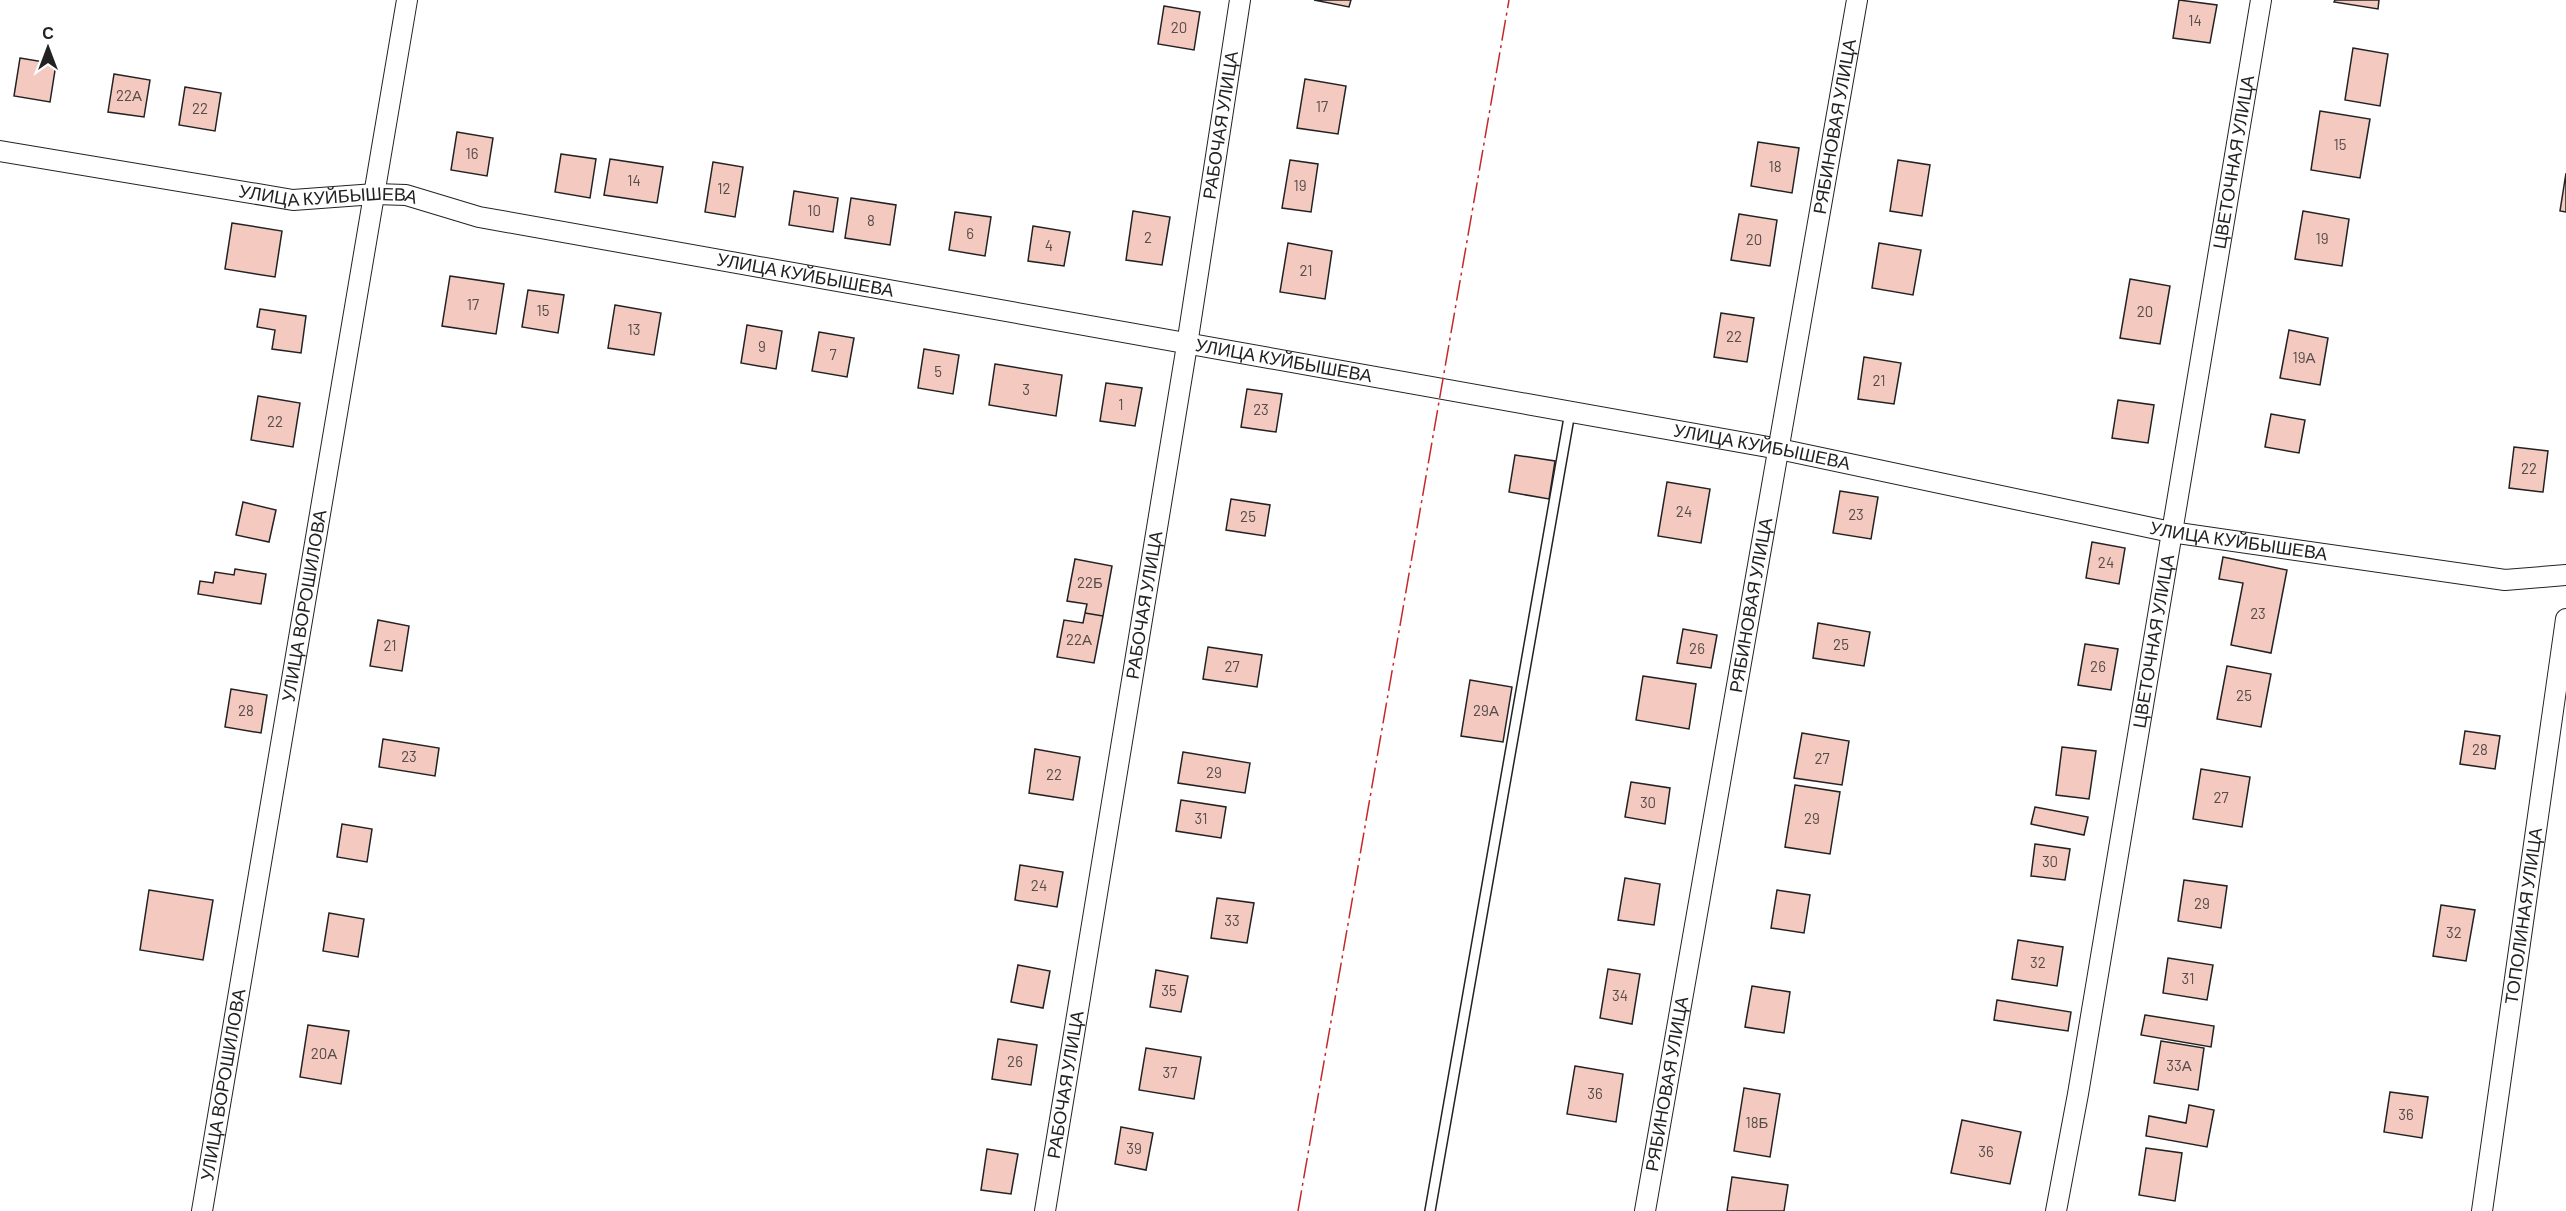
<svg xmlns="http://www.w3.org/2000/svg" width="2566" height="1211" viewBox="0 0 2566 1211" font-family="Barlow,sans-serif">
  <rect width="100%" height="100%" fill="#fff"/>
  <path fill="#f3c9c0" stroke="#222" stroke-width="1.5" d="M1314,0H1351L1349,7Z
    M2179,0L2217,5L2210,43L2173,38Z
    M2335,0H2379L2378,9L2334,2Z
    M1164,6L1200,12L1194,50L1158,44Z
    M2353,48L2388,54L2380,106L2345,100Z
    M20,58L56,64L50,102L14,96Z
    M114,74L150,80L144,117L108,112Z
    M1305,79L1346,86L1338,134L1297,128Z
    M185,87L221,93L215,131L179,125Z
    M2320,111L2370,119L2360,178L2311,170Z
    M457,132L493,138L487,176L451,170Z
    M1758,142L1799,148L1792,193L1751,186Z
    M561,154L596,159L590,198L555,192Z
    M610,159L663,167L657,203L604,195Z
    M1290,160L1318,164L1311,212L1282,208Z
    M1898,160L1930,165L1922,216L1890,211Z
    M713,162L743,167L735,217L705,212Z
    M2566,173V212L2560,211Z
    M794,191L838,198L833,232L789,225Z
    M851,198L896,205L890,245L845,238Z
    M1133,211L1170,217L1162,265L1126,260Z
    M2303,211L2349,219L2342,266L2295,259Z
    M955,212L991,217L985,256L949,250Z
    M1739,214L1777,220L1770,266L1731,260Z
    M232,223L282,231L275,277L225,269Z
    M1033,226L1070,232L1064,266L1028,261Z
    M1288,243L1332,251L1325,299L1280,292Z
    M1879,243L1921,250L1913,295L1872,288Z
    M450,276L504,284L496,334L442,326Z
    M2130,279L2170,286L2160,344L2120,338Z
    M528,290L564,295L558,333L522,327Z
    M615,305L661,313L654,355L608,348Z
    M260,309L306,316L301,353L272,349L275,330L257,327Z
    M1721,313L1754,318L1747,362L1714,357Z
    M747,325L782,331L776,369L741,363Z
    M2289,330L2328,338L2320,385L2280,378Z
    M819,332L854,338L847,377L812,371Z
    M924,349L959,355L953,394L918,388Z
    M1864,357L1901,363L1894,404L1858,399Z
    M995,364L1062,375L1056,416L989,405Z
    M1106,383L1142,388L1135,426L1100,421Z
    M1247,389L1282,394L1276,432L1241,427Z
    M258,396L300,403L293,447L251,440Z
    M2118,400L2154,405L2148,443L2112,438Z
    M2271,414L2305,420L2299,453L2265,447Z
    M2514,447L2548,451L2543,492L2509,488Z
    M1515,455L1555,461L1549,499L1509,492Z
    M1667,482L1710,489L1701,543L1658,536Z
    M1840,491L1878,497L1871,539L1833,533Z
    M1231,499L1270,505L1265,536L1226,530Z
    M243,502L276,510L269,542L236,535Z
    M2092,542L2125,548L2119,584L2086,578Z
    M2223,557L2287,570L2271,653L2231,645L2243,583L2219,579Z
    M1075,559L1112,566L1103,616L1085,613L1087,604L1067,601Z
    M235,569L266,574L261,604L198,594L200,581L213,583L215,572L234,575Z
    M1085,613L1103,616L1094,663L1057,657L1064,620L1083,623Z
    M378,620L409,626L402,671L370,666Z
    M1818,623L1870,632L1864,666L1813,658Z
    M1683,629L1717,635L1711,668L1677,663Z
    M2085,644L2118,649L2111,690L2078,685Z
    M1208,647L1262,655L1257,687L1203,679Z
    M2227,666L2271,674L2261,727L2217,719Z
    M1643,676L1696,684L1689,729L1636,720Z
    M1470,680L1512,687L1503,742L1461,736Z
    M231,689L267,695L261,733L225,727Z
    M2465,731L2500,736L2495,769L2460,764Z
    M1802,733L1849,741L1842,785L1794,778Z
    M383,739L439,748L435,776L379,767Z
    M2062,747L2096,751L2089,799L2056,795Z
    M1035,749L1080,757L1073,800L1029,793Z
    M1183,752L1250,763L1245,793L1178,783Z
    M2201,769L2250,777L2242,827L2193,819Z
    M1631,782L1670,788L1665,824L1625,817Z
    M1795,785L1840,792L1830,854L1785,847Z
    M1181,800L1226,807L1221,838L1176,831Z
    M2035,807L2088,817L2084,835L2031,824Z
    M342,824L372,829L367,862L337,857Z
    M2035,844L2070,849L2065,880L2031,876Z
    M1020,865L1063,872L1057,907L1015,900Z
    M1625,878L1660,884L1654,925L1618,920Z
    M2184,880L2227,886L2221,928L2178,921Z
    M149,890L213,900L203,960L140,950Z
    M1777,890L1810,895L1804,933L1771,928Z
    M1217,898L1254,903L1247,943L1211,938Z
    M2441,905L2475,910L2466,961L2433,956Z
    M329,913L364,919L358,957L323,951Z
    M2018,940L2063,947L2057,986L2012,979Z
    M2168,958L2213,965L2207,1000L2163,993Z
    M1018,965L1050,971L1043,1008L1011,1002Z
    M1608,969L1640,974L1632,1024L1600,1018Z
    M1156,970L1188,976L1181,1012L1150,1007Z
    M1752,986L1790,992L1784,1033L1745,1027Z
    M1997,1000L2071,1012L2068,1031L1994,1020Z
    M2145,1015L2214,1026L2211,1047L2141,1035Z
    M308,1025L349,1031L341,1084L300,1077Z
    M998,1039L1037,1045L1031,1085L992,1079Z
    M2161,1041L2204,1048L2198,1090L2154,1083Z
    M1146,1048L1201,1057L1194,1099L1139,1090Z
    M1575,1066L1623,1074L1616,1122L1567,1114Z
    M1744,1088L1780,1094L1770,1157L1734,1151Z
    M2390,1092L2428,1097L2422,1138L2384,1132Z
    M2189,1105L2214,1110L2207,1147L2146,1136L2149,1116L2186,1123Z
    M1962,1120L2021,1132L2010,1184L1951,1173Z
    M1121,1127L1153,1133L1146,1170L1115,1164Z
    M2146,1148L2182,1153L2175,1201L2139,1195Z
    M987,1149L1018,1154L1011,1194L981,1190Z
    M1732,1177L1788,1185L1784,1211H1727Z"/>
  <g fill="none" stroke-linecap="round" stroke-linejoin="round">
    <g stroke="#222" stroke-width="12">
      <path id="service" d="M1430,1211L1570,412"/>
    </g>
    <g stroke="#222" stroke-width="22">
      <g id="minor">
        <path id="s1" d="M0,151L293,200L375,194L406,195L479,217L1779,449L2171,532L2505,580L2566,575"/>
        <path id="s2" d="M202,1211L407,0"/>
        <path id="s3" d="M1045,1211L1187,345L1240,0"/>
        <path id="s4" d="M1645,1211L1857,0"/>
        <path id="s5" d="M2056,1211L2078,1094L2261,0"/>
        <path id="s6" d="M2482,1211L2566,619"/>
      </g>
    </g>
    <use href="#service" stroke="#fff" stroke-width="9"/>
    <use href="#minor" stroke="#fff" stroke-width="20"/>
    <path stroke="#c62828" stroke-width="1.5" stroke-dasharray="21 4.5 3 4.5" stroke-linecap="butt" d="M1298,1211L1509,0"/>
  </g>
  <g text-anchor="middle" stroke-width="4.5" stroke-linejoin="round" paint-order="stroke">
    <g font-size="15" fill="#564c4a">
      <text x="2195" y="26">14</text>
      <text x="1179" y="33">20</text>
      <text x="129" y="101">22А</text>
      <text x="1322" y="112">17</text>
      <text x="200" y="114">22</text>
      <text x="2340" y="150">15</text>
      <text x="472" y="159">16</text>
      <text x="1775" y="172">18</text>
      <text x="634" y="186">14</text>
      <text x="1300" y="191">19</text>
      <text x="724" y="194">12</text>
      <text x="814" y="216">10</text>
      <text x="871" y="226">8</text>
      <text x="970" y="239">6</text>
      <text x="1148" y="243">2</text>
      <text x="2322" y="244">19</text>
      <text x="1754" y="245">20</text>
      <text x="1049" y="251">4</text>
      <text x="1306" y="276">21</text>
      <text x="473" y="310">17</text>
      <text x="543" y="316">15</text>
      <text x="2145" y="317">20</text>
      <text x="634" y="335">13</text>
      <text x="1734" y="342">22</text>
      <text x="762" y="352">9</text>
      <text x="833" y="360">7</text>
      <text x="2304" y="363">19А</text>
      <text x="938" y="377">5</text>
      <text x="1879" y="386">21</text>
      <text x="1026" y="395">3</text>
      <text x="1121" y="410">1</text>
      <text x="1261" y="415">23</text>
      <text x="275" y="427">22</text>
      <text x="2529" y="474">22</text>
      <text x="1684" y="517">24</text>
      <text x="1856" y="520">23</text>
      <text x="1248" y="522">25</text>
      <text x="2106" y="568">24</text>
      <text x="1090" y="588">22Б</text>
      <text x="2258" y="619">23</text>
      <text x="1079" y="645">22А</text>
      <text x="1841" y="650">25</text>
      <text x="390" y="651">21</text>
      <text x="1697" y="654">26</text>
      <text x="1232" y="672">27</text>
      <text x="2098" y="672">26</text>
      <text x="2244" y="701">25</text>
      <text x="246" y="716">28</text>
      <text x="1486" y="716">29А</text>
      <text x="2480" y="755">28</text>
      <text x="409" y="762">23</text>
      <text x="1822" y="764">27</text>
      <text x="1214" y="778">29</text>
      <text x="1054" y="780">22</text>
      <text x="2221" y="803">27</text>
      <text x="1648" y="808">30</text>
      <text x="1201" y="824">31</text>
      <text x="1812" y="824">29</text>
      <text x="2050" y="867">30</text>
      <text x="1039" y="891">24</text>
      <text x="2202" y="909">29</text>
      <text x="1232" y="926">33</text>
      <text x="2454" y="938">32</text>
      <text x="2038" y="968">32</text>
      <text x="2188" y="984">31</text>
      <text x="1169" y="996">35</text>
      <text x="1620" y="1001">34</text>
      <text x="324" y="1059">20А</text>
      <text x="1015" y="1067">26</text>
      <text x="2179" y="1071">33А</text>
      <text x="1170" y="1078">37</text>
      <text x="1595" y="1099">36</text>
      <text x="2406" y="1120">36</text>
      <text x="1757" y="1128">18Б</text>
      <text x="1134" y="1154">39</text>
      <text x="1986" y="1157">36</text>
    </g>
    <g font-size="18" fill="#222" stroke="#fff">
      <text dy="6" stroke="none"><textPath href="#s3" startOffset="1100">РАБОЧАЯ УЛИЦА</textPath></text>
      <text dy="6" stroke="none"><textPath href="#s4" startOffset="1101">РЯБИНОВАЯ УЛИЦА</textPath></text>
      <text dy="6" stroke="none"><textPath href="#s5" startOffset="1064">ЦВЕТОЧНАЯ УЛИЦА</textPath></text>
      <text dy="6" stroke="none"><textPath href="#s1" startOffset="332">УЛИЦА КУЙБЫШЕВА</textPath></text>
      <text dy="6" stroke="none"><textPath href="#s1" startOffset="818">УЛИЦА КУЙБЫШЕВА</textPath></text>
      <text dy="6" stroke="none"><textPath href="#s1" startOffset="1304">УЛИЦА КУЙБЫШЕВА</textPath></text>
      <text dy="6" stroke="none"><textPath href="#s1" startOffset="1790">УЛИЦА КУЙБЫШЕВА</textPath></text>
      <text dy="6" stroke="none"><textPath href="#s1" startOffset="2276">УЛИЦА КУЙБЫШЕВА</textPath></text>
      <text dy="6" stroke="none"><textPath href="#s2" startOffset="614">УЛИЦА ВОРОШИЛОВА</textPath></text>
      <text dy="6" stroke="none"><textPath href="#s3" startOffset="614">РАБОЧАЯ УЛИЦА</textPath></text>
      <text dy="6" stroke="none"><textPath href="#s4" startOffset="615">РЯБИНОВАЯ УЛИЦА</textPath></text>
      <text dy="6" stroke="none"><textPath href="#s5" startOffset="578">ЦВЕТОЧНАЯ УЛИЦА</textPath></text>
      <text dy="6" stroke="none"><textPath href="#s6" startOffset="298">ТОПОЛИНАЯ УЛИЦА</textPath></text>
      <text dy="6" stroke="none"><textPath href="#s4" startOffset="129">РЯБИНОВАЯ УЛИЦА</textPath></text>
      <text dy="6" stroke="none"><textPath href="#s2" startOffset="128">УЛИЦА ВОРОШИЛОВА</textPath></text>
      <text dy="6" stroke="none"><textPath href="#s3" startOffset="128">РАБОЧАЯ УЛИЦА</textPath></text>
    </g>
  </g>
  <g transform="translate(48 48)" stroke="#ffffff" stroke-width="4.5" paint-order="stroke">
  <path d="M0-4.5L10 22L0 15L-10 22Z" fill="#222222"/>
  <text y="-9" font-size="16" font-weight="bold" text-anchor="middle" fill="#222222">С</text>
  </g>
</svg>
